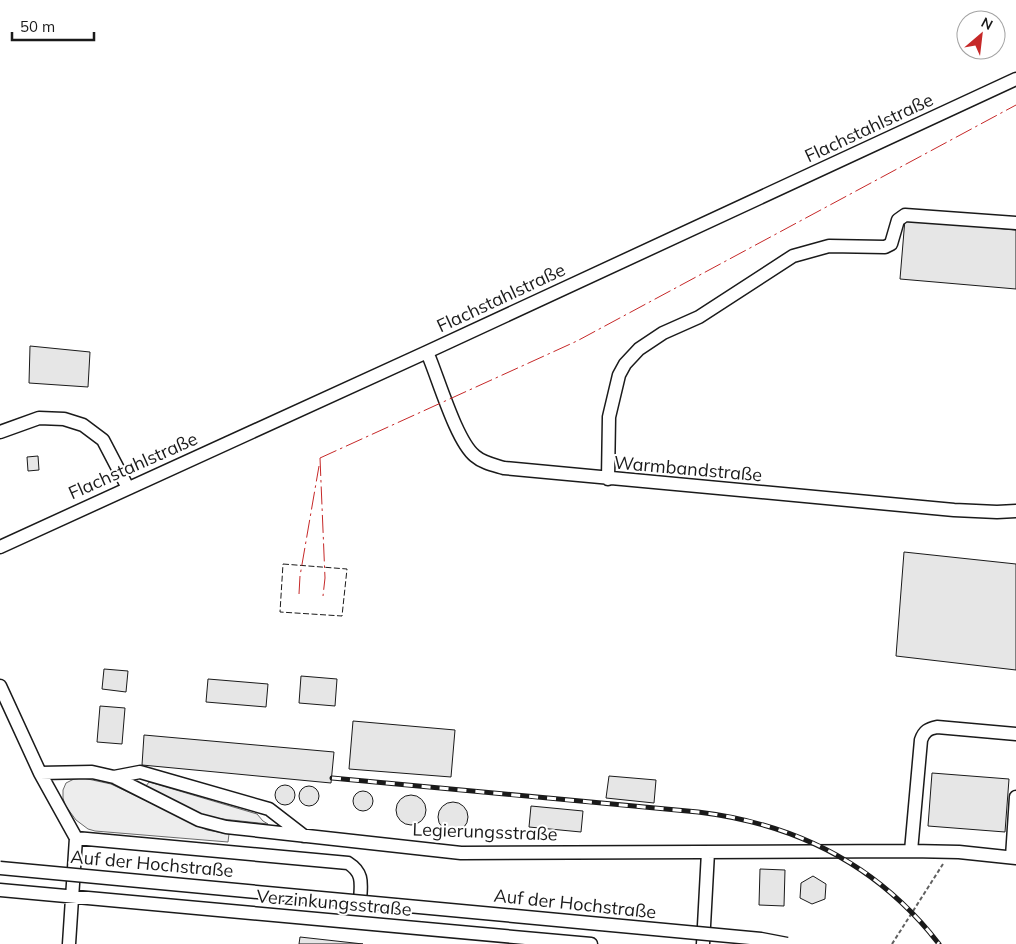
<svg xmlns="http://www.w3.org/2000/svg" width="1016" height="944" viewBox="0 0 1016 944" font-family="Mulish,sans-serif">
  <rect width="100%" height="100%" fill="#fff"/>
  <path fill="#ededed" stroke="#6a6a6a" d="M83,778L111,784L207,830L229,834L228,842L95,831L88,829L76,820L65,805L63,798V790L66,783L74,779Z
    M149,782L257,814L263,821L268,824L213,818L203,815L146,786Z"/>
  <path fill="#e6e6e6" stroke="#1a1a1a" d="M905,219L1016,230V289L900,279Z
    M30,346L90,352L88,387L29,383Z
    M38,456L39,470L28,471L27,457Z
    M904,552L1016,564V670L896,656Z
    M104,669L128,671L126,692L102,689Z
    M301,676L337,679L335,706L299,703Z
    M208,679L268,684L266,707L206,702Z
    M100,706L125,708L122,744L97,742Z
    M353,721L455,730L451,777L349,769Z
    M144,735L334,752L331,783L142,765Z
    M932,773L1009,779L1005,832L928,826Z
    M609,776L656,780L654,803L606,798Z
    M275 795a10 10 0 1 1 20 0a10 10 0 1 1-20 0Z
    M299 796a10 10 0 1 1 20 0a10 10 0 1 1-20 0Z
    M353 801a10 10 0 1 1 20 0a10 10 0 1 1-20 0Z
    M396 810a15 15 0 1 1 30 0a15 15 0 1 1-30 0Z
    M438 817a15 15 0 1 1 30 0a15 15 0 1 1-30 0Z
    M531,806L583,811L581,832L529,827Z
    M760,869L785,870L784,906L759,905Z
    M813,876L826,884L825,899L812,904L800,898L801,883Z
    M300,937L363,944H299Z"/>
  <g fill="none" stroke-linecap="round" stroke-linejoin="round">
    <g stroke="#1a1a1a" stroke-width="15">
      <path id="minor" d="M427,352C438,377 456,441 475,456C483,463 494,465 504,468L954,510L997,512L1016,511
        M0,432L39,418L64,419L83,425L103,440L128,488
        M608,479L609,417L619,375L625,364L639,349L663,333L699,317L793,256L829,246L885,247L891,244L898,220L905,215L1016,223
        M0,547L427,352L1016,79
        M0,686L40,773L76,838L69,944
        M40,773L92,772L114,777L199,820L226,827L461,853L911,851L959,852L1016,858
        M114,777L140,772L269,809L304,836
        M76,838L348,863C364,873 361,884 360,901
        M911,851L921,740C924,731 928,729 937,727L1016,734
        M1012,857L1016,797
        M0,890L591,944
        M703,944L708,852"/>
    </g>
    <path stroke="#5f5f5f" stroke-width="2" stroke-dasharray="4 2.5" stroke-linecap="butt" d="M892,944L943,864"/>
    <use href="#minor" stroke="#fff" stroke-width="12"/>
    <g stroke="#1a1a1a" stroke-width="5">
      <path id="rail" d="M332,778L698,812C797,824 878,865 939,944"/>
    </g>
    <use href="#rail" stroke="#fff" stroke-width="3" stroke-dasharray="9" stroke-linecap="butt"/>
    <g stroke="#1a1a1a" stroke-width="15" stroke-linecap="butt">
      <path id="minor-bridge" d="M0,868L761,939L787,944"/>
    </g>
    <use href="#minor-bridge" stroke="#fff" stroke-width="12"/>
    <path stroke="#1a1a1a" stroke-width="1" stroke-dasharray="6 2.5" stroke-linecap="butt" d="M283,564L347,569L342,616L280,612Z"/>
    <path stroke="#c62828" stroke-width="1" stroke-dasharray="18 4 2.5 4" stroke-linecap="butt" d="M320,458L577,341L1016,105
      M320,458L325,578L323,596
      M299,594L300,576L319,466"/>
  </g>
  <g text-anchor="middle" stroke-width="4" stroke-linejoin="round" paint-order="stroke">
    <g font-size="18" fill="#1a1a1a" stroke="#fff">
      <text transform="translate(869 128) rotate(-25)" y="6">Flachstahlstraße</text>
      <text transform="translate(501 298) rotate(-25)" y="6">Flachstahlstraße</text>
      <text transform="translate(133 466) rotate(-24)" y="6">Flachstahlstraße</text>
      <text transform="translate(688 469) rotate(5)" y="6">Warmbandstraße</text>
      <text transform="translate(485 832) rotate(2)" y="6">Legierungsstraße</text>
      <text transform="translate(152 864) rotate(5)" y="6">Auf der Hochstraße</text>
      <text transform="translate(334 903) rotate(5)" y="6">Verzinkungsstraße</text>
      <text transform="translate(575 904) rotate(6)" y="6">Auf der Hochstraße</text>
    </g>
  </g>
  <g transform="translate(981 35) rotate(28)"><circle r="24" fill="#ffffff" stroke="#a3a3a3"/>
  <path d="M0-4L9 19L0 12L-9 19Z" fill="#c62828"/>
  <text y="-8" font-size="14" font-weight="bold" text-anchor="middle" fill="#1a1a1a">N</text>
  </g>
  <path d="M12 32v8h82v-8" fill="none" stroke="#1a1a1a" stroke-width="2.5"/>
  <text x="20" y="32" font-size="15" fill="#1a1a1a" stroke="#ffffff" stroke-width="4" paint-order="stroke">50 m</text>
</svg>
